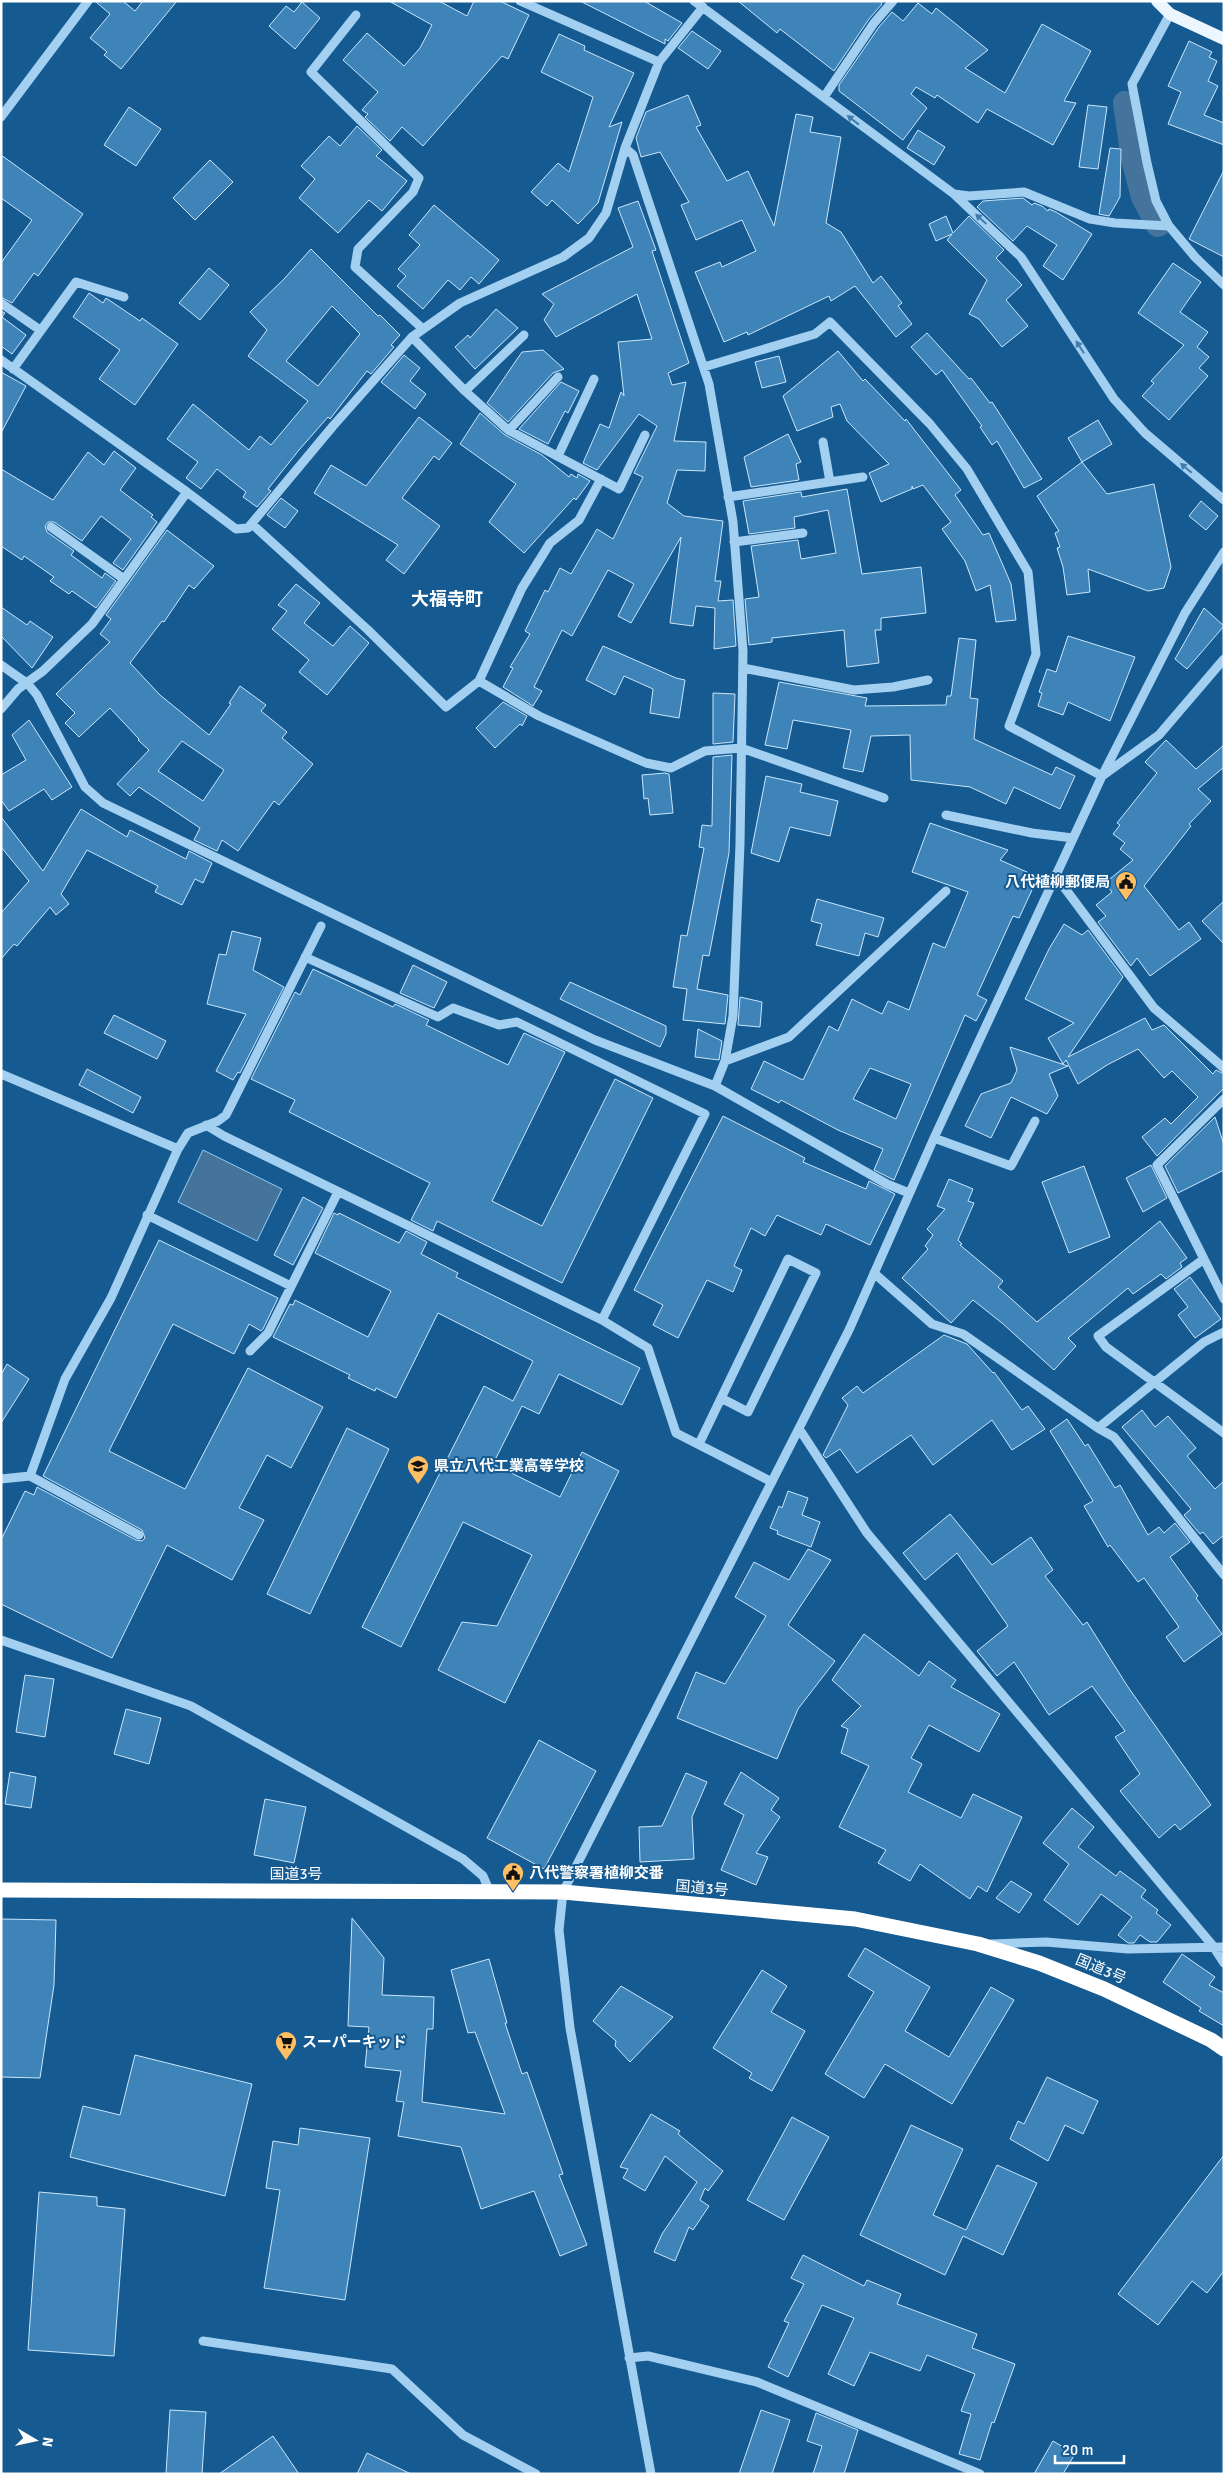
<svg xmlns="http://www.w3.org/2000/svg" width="1225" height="2475" viewBox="0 0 1225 2475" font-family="Signika,'Noto Sans JP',sans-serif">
  <rect width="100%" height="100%" fill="#155a91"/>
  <path fill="#44749c" stroke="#95ccf3" d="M203,1150L282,1189L257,1241L178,1202Z"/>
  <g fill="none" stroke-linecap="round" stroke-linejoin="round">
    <path stroke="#44749c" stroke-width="24" d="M1125,103L1133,159L1143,197L1158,225"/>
  </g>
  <path fill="#3e84b9" stroke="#cae6fc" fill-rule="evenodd" d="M95,1H123L135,11L143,1H177L121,69L104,55L107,52L90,38L110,14Z
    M389,1H439L467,16L474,1H500L529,15L508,59L502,56L423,146L402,127L390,141L365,117L368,114L362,110L378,92L343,60L367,33L404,66L420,48L432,25Z
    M580,1H644L682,23L668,41L665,39V44Z
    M738,1H880L882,4L869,19L834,71L780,29L777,33Z
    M302,2L320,18L295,49L269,26L286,6L294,12Z
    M918,3L932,14L936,8L988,50L965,68L1005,93L1042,24L1091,51L1064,101L1076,103L1053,145L987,109L978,123L937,95L935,98L916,87L911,94L927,108L903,140L839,91V85L879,27L892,12L903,21Z
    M692,31L721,51L708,69L678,48Z
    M559,34L585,46L584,50L634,73L609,127L622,122L598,203L578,224L552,200L547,206L531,192L558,163L569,172L593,97L541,72Z
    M1189,41L1212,52L1209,57L1217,61L1208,81L1218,86L1204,115L1224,123V145L1168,124L1181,92L1168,86Z
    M688,95L701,125L696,127L727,181L748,171L774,226L796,114L813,117L810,132L841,137L826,223L841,232L873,283L881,276L902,303L898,306L912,324L896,337L855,286L831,301L829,296L748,335L747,332L724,342L695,272L720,262L722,267L756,251L742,220L696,240L681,205L689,202L660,152L641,157L636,138L646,112Z
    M1088,105L1107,107L1098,169L1079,167Z
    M129,107L161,129L136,166L104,145Z
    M357,126L382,150L376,156L407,181L382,211L369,200L338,233L299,198L315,179L301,166L329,136L340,146Z
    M918,130L945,147L934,165L907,148Z
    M1110,148L1121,149L1120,197L1109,216L1099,214Z
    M1,155L83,214L38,276L34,273L12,303L1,297V263L32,220L1,198Z
    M210,160L233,182L195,220L173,198Z
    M1224,170V257L1189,239Z
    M1023,198L1032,205L1034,203L1042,206L1048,211L1049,209L1056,212L1092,234L1063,280L1043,266L1057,245L1027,226L1013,241L977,207L983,201Z
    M638,201L656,250L652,251L689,363L668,373L672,385L686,382L674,441L706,442L705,471L677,470L667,503L684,516L723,521L715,581H721L718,601L733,600L736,646L714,649L715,608L696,606L693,626L670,623L681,537L631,623L618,616L634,584L608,570L572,636L562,630L534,687L542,691L533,706L503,687L513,668L510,667L530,634L525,631L545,590L548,592L560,568L571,574L597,529L613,539L643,477L634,473L657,426L639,414L597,470L583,463L600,424L609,428L621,392L624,396L618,342L652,339L637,294L556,337L544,320L554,304L542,294L633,247L618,208Z
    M434,205L499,260L479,284L471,277L460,290L448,280L423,309L397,286L406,276L398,269L420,245L409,235Z
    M946,216L953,233L969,216L1004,250L996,258L1022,285L1006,300L1028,326L1002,347L979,319L969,314L987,280L947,240L952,234L936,241L929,224Z
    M311,249L378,316L380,315L400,335L391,345L394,347L371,374L367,371L330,419L328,417L299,450L268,489L271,491L257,507L243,497L246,492L217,469L201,489L186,478L198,462L167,439L193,404L249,450L260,436L271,445L308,401L248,356L267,330L250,312L284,279ZM332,306L360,334L318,386L286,361Z
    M1173,263L1201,282L1180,312L1208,332L1197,347L1209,357L1199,368L1208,376L1169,420L1142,396L1154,383L1151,381L1184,345L1138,313Z
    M209,268L229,285L200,320L179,303Z
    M89,293L103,303L106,298L140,321L142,318L178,344L135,405L99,379L120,350L73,317Z
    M496,309L518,328L475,369L455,347L468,335L470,338Z
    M1,311L5,313L2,317L26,335L12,354L1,346Z
    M927,333L969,379L971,378L990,403L992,402L1042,479L1024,488L997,441L992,445L980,427L982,426L942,370L936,375L911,347Z
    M543,350L564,369L553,373L508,422L487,403L522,352Z
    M838,351L863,381L865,379L905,421L906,419L961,490L955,495L983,535L989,533L1011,584L1016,620L996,622L990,585L976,591L965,561L942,529L951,522L923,485L913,489L912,486V489L881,502L869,473L889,464L847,421L840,404L831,407L833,417L797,431L783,396Z
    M404,355L420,368L410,381L426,394L415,409L381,382Z
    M779,356L786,382L762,388L755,362Z
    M1,372L26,386L1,433Z
    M561,382L579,391L568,413L565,411L548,444L519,429Z
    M480,413L505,435L542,455L569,477L571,474L577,478L578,474L590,481L576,500L574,498L524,553L489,522L516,484L460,444Z
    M419,417L452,443L439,460L434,456L402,498L440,526L404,574L386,560L398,545L314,493L331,465L366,486Z
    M1098,420L1112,444L1082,462L1068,438Z
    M788,434L801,462L796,464L799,480L751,487L744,457Z
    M114,451L136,468L120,490L153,515L151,517L157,522L123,570L113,563L131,539L101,516L82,541L54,522H48L45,526L47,532L74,551L71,555L102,578L105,573L116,581L96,608L72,591L69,594L50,581L54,577L24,556L22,560L1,546V469L53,500L88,452L104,465Z
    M1082,462L1107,494L1154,484L1171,567L1164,588L1148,591L1088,569L1090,592L1067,595L1063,567L1057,548L1060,547L1055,533L1059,531L1037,496Z
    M847,489L862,574L921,567L926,613L881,618V630H875L879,663L847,667L844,630L772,638V642L749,645L745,599L759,597L751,546L798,540L801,559L836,553L828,510L794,517L795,528L749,534L743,501L801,492L802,497Z
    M281,498L298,511L285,528L267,515Z
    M1201,501L1218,516L1206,530L1189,516Z
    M167,530L214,566L194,589L189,585L164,622L162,621L130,663L160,695L209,735L231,704L229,703L240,686L266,705L261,711L287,732L282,738L313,764L279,805L274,801L238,851L222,840L217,851L194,840L200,828L139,787L130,796L117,784L149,750L138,740L139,739L110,708L79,737L65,723L75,713L56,694L110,642L100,634L111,619L106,615ZM182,741L224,770L203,801L158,771Z
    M296,584L320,603L304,623L333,646L350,626L369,643L327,695L299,672L309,660L272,629L287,611L278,605Z
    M1,607L27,625L30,621L53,637L32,668L1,636Z
    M1204,608L1224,626L1187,669L1175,659Z
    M1068,636L1135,657L1110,721L1068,702L1063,715L1038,706L1042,693L1039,692L1047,669L1056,672Z
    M959,638L976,640L970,698L978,699L974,739L1052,775L1056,767L1075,776L1060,809L1014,787L1006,804L970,787L911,780L910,735L871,736L863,772L843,768L851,730L793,720L787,749L765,745L779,682L867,698L865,706L946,705L947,696H951Z
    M603,646L676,678L685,680L679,718L650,713L653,689L624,676L615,695L586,680Z
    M713,693L735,694L733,742L713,744Z
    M503,702L527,716L522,726L520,724L495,748L476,728Z
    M29,720L72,787L52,800L44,789L9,811L1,800V775L26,760L12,735Z
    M1166,740L1196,769L1224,745V767L1198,789L1211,801L1189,824L1191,826L1144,886L1179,930L1189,922L1201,939L1150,976L1137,958L1131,966L1098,922L1106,916L1096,905L1112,892L1105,883L1133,860L1120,849L1125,843L1113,834L1120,825L1117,823L1157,773L1145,762Z
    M732,755L729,853L709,956L703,955L697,989L728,995L725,1024L683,1020L687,989L673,987L681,935L687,936L704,848L699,847L702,825L712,826L713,757Z
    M665,773L669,774L673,813L650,815L648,798L644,799L642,775Z
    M766,776L802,784L800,792L838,801L830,836L790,827L779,862L751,853Z
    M81,809L127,837L130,830L186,859L189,851L212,863L203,883L195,879L182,905L155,892L158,886L87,850L61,894L69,904L56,915L50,907L17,946L14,944L1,959V913L29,881L1,847V817L43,871Z
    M930,823L1008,850L1000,860L1038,877L1019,918L1013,916L977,995L987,1000L976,1021L965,1015L894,1180L874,1170L883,1149L838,1130L781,1100L779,1103L751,1089L764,1061L803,1080L829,1026L838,1031L852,999L882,1014L888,1001L909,1010L933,943L945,948L968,892L912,872ZM870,1068L911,1084L896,1119L853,1099Z
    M817,899L884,918L878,937L865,933L859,956L816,945L822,924L811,921Z
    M1224,901V944L1202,921Z
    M1064,924L1082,935L1088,930L1123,977L1068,1057L1145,1018L1152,1030L1164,1025L1213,1074L1216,1070L1224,1074V1088L1157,1156L1142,1137L1165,1118L1171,1124L1198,1097L1172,1071L1164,1078L1138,1049L1107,1065L1078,1084L1066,1060L1063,1064L1048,1038L1074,1023L1025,999L1049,949Z
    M232,931L261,938L253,970L284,987L240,1073L238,1072L233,1080L216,1071L246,1014L207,1004L219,954L226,955Z
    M413,965L447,982L434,1008L400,993Z
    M313,969L393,1007L395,1004L429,1020L426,1025L508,1065L524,1033L565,1052L492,1201L542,1226L615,1079L653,1098L562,1283L437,1221L433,1231L411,1220L430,1183L289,1112L295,1100L251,1079L295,992L300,995Z
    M570,982L666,1026V1034L660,1047L560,999Z
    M740,997L762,1002L760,1027L738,1025Z
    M114,1015L166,1041L157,1059L104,1033Z
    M698,1029L722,1041L719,1060L695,1057Z
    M1010,1047L1068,1066L1049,1074L1058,1096L1047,1114L1011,1097L991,1138L965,1126L981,1094L1011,1083L1017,1070Z
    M87,1069L141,1097L133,1113L79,1085Z
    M723,1116L805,1158L803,1162L866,1189L869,1181L895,1194L870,1245L826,1224L821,1235L777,1215L765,1236L751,1228L734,1266L742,1270L733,1292L707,1280L678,1338L653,1325L663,1305L634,1290Z
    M1215,1117L1224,1145V1170L1178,1193L1165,1166Z
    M1151,1165L1167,1198L1143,1212L1126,1178Z
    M1084,1166L1110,1237L1069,1253L1042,1182Z
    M949,1179L973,1189L968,1201L974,1203L958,1240L962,1244L960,1245L1003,1281L998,1287L1037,1322L1160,1221L1187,1258L1180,1263L1182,1267L1166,1279L1161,1274L1133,1294L1128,1288L1068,1338L1076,1346L1054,1370L1002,1323L973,1300L951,1323L902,1278L928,1249L925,1246L933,1235L927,1229L945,1209L937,1206Z
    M303,1197L323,1208L293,1265L274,1255Z
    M334,1213L338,1215L339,1213L399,1243L406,1231L427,1242L421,1254L458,1273L456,1277L640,1368L622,1405L559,1374L539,1414L522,1406L493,1464L560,1497L582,1452L619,1471L505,1703L438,1670L462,1622L497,1626L532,1555L463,1522L401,1647L362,1627L484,1386L513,1401L533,1361L438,1313L396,1398L376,1388L375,1391L348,1378L350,1375L273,1337L290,1304L293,1305L295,1300L368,1337L391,1291L315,1253Z
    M159,1240L278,1298L263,1329L261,1331L249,1324L234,1354L173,1324L109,1451L185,1489L248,1368L323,1407L291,1468L267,1455L239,1508L264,1520L232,1580L167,1545L112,1658L1,1604V1540L25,1491L34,1495L37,1487L136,1540L142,1541L145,1538L142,1530L43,1476Z
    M1190,1277L1221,1319L1195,1338L1178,1315L1188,1307L1174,1289Z
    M944,1335L967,1344L993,1373L994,1372L1022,1410L1028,1406L1045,1429L1012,1450L992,1420L933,1465L911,1435L857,1473L840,1449L826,1458L823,1455L848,1405L842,1398L857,1386L863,1393Z
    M7,1364L29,1379L1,1423V1375Z
    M1142,1410L1155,1427L1168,1416L1196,1448L1187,1456L1215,1489L1224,1481V1535L1213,1544L1203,1532L1200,1534L1184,1515L1191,1509L1122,1427Z
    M1067,1419L1085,1446L1088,1444L1115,1488L1120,1485L1148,1535L1159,1527L1164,1533L1175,1523L1190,1542L1170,1557L1198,1596L1196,1598L1222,1634L1184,1662L1166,1637L1179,1627L1144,1578L1138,1582L1110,1545L1108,1547L1084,1506L1093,1501L1050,1431Z
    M347,1428L389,1449L310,1614L267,1594Z
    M788,1491L808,1498L802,1515L820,1522L811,1547L777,1534L778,1531L770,1528L779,1506L782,1508Z
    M950,1514L992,1565L1031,1537L1053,1570L1045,1576L1083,1625L1087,1622L1128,1687L1211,1805L1180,1830L1175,1824L1159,1838L1120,1791L1140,1774L1115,1737L1125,1731L1092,1686L1049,1715L1014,1662L997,1676L977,1651L1008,1626L957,1553L925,1580L903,1553Z
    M808,1549L831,1560L788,1625L835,1661L798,1709L777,1759L677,1718L696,1672L725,1684L766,1616L735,1597L754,1562L789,1580Z
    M864,1634L919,1676L929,1661L956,1680L951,1687L1000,1714L979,1752L929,1725L911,1758L922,1764L908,1792L961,1818L973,1794L1022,1817L987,1892L978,1886L970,1899L920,1864L910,1881L878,1863L886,1850L839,1827L869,1766L841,1753L848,1729L841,1726L861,1706L832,1680Z
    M25,1675L54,1679L45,1737L16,1732Z
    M126,1709L161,1718L149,1764L114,1754Z
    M539,1740L596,1771L544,1869L487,1838Z
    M10,1772L36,1777L31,1808L5,1804Z
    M741,1772L779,1798L771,1810L780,1817L756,1853L768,1857L756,1885L721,1870L744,1815L724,1804Z
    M686,1773L707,1782L692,1817L694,1859L640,1862L639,1827L662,1826Z
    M265,1799L306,1807L294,1863L254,1855Z
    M1072,1808L1094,1827L1078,1847L1116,1876L1120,1871L1146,1890L1141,1897L1158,1910L1156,1913L1171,1925L1157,1942H1150L1140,1935L1134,1943H1128L1118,1935L1132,1917L1101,1894L1078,1925L1044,1900L1069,1864L1043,1843Z
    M1011,1881L1032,1894L1019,1913L996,1898Z
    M352,1918L384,1958L382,1995L434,1997L433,2029H427L422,2102L505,2114L475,2032L468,2033L451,1970L489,1959L507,2023H505L522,2074L527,2072L563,2174L559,2175L587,2245L560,2256L534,2191L481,2209L461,2147L398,2136L404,2102L396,2101L401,2071L365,2067L369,2027L348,2026Z
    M1,1919L56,1920L54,1985L40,2078L1,2077Z
    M865,1948L930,1987L905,2031L949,2057L991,1987L1014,2000L952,2104L885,2064L864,2098L825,2074L874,1992L848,1976Z
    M1182,1954L1215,1977L1209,1985L1224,1993V2026L1199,2011L1201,2008L1163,1982Z
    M762,1970L787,1986L771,2012L805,2031L772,2091L749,2078L752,2073L713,2048Z
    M621,1986L673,2017L630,2062L615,2046L616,2041L593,2021Z
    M135,2055L252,2084L225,2196L70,2157L83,2106L120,2115Z
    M1047,2077L1098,2101L1083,2134L1065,2125L1048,2161L1010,2139L1018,2121L1024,2124Z
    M651,2114L680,2131L678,2134L723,2171L708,2191L705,2188L700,2200L709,2206L693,2230L689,2227L675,2261L654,2252L662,2234L697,2182L665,2156L645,2191L623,2178L628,2169L620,2167Z
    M792,2117L829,2137L784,2220L747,2200Z
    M911,2125L963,2149L933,2215L966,2230L997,2165L1037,2183L1003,2255L963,2236L945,2275L860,2235Z
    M300,2128L370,2138L345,2300L264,2288L280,2190L266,2188L273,2141L298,2145Z
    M1224,2155V2271L1207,2293L1192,2281L1158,2325L1118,2294Z
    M39,2192L97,2197V2206L125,2209L114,2356L28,2350Z
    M803,2255L864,2286L867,2280L901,2294L897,2304L977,2334L972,2348L1015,2364L994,2423L992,2422L980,2460L959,2454L971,2414L961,2411L975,2374L927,2355L920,2371L870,2352L854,2386L828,2374L854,2318L822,2305L788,2377L768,2367L789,2323L784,2321L804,2284L791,2278Z
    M170,2410L206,2412L202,2474H166Z
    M761,2410L790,2420L772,2474H739Z
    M816,2413L858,2430L844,2474H813L822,2446L807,2441Z
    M273,2436L299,2474H219Z
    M1053,2441L1075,2454L1063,2474H1034Z
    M367,2453L411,2474H357Z"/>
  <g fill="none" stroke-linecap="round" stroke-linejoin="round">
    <path stroke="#a3cff0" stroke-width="9" d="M520,1L659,62
      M694,1L954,194L994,232L1021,257L1114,399L1145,433L1224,500
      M1170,14L1132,84L1147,163L1156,201L1169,226L1195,257L1224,285
      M356,15L311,72L419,178L413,192L358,249L355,267L423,329
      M824,97L874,23L893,1
      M1,117L88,1
      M625,148L633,155L709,384L733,522L743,651L740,844L733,1016L725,1061L715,1086
      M954,194L969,196L1024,192L1090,219L1115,223L1169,226
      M1,303L40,330
      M412,337L465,391L508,430L619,489L645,435
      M1,360L187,492
      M704,367L815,334L830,322L930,424L967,469L1028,572L1036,654L1009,726L1102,776L1159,735L1224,659
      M13,369L76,282L124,297
      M465,391L524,335
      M509,430L558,377
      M823,442L830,482
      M558,456L594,379
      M728,497L863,477
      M252,524L368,630L446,707L479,681L522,588L550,543L579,520L601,479
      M51,527L124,579
      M734,542L803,533
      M1,665L28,684L37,695L85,787L103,803L595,1040L715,1086L887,1184L909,1193
      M743,668L854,690L893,687L928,680
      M479,681L539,716L646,763L671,768L705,751L741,748L884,798
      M1,709L18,689L43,671L92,624L187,492L236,529L248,528L333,426L412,337L460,303L563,257L589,238L606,213L625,148L659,62L703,7
      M946,815L1032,833L1073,838
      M1055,875L1154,1008L1224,1068
      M305,957L438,1017L453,1008L499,1025L517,1022L705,1114L602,1320L648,1348L676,1433L772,1482
      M725,1061L789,1037L946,891
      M1,1074L178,1149
      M1224,1099L1157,1165L1224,1299
      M206,1125L224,1136L602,1320
      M934,1138L1011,1166L1035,1121
      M147,1215L291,1286
      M1204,1259L1098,1336L1106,1347L1224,1433
      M874,1273L932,1324L963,1334L1098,1428L1204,1342L1224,1332
      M250,1351L268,1333L338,1192
      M1098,1428L1114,1437L1224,1575
      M800,1430L867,1533L1213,1946L1224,1963
      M699,1444L788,1259L816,1273L748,1412L721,1398
      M30,1476L65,1379L111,1298L178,1149L188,1133L218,1121L226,1115L321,926
      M1,1479L30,1476L139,1535
      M1,1640L191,1706L463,1859L483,1876L490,1892
      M991,1944L1046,1942L1128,1949L1224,1947
      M203,2341L392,2369L463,2435L536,2474
      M629,2358L648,2356L757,2382L980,2474
      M651,2474L570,2028L559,1930L563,1892L849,1330L934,1138L1102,776L1185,613L1224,552"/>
    <path stroke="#ecf6ff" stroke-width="12" d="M1157,1L1170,14L1224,39"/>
    <path stroke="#fff" stroke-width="15" d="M1,1890L563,1892L855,1919L978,1944L1039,1963L1104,1989L1211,2040L1224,2049"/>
  </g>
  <defs><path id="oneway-solid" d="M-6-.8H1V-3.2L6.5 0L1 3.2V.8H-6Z" transform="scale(1.25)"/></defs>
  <g fill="#407dae">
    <use href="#oneway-solid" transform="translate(853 120) rotate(-142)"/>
    <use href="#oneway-solid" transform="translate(981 219) rotate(-137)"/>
    <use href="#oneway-solid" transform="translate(1080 347) rotate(-123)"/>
    <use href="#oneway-solid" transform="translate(1186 468) rotate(-140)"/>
  </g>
  <defs>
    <g id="civic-pin" transform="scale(1.125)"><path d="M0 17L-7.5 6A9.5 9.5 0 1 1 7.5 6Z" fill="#ffbf62" stroke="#155a91"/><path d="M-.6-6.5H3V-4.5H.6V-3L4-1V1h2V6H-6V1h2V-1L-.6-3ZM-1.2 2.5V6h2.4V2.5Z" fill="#111"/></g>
    <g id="school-pin" transform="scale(1.125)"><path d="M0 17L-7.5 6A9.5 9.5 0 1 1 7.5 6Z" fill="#ffbf62" stroke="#155a91"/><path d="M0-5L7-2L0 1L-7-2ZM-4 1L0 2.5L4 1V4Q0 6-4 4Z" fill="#111"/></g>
    <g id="supermarket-pin" transform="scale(1.125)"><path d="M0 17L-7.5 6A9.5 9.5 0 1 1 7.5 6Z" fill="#ffbf62" stroke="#155a91"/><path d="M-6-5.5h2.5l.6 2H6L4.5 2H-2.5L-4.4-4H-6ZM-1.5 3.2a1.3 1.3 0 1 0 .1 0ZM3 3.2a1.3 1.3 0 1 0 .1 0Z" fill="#111"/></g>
  </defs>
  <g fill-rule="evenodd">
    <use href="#civic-pin" x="1126" y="882"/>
    <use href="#school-pin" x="418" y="1466"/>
    <use href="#civic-pin" x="513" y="1873"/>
    <use href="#supermarket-pin" x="286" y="2042"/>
  </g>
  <g text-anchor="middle" stroke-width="4" stroke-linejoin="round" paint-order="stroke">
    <g font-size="15" font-weight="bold" fill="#fff" stroke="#155a91" text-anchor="start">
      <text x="1110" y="887" text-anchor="end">八代植柳郵便局</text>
      <text x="434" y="1471">県立八代工業高等学校</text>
      <text x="529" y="1878">八代警察署植柳交番</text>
      <text x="302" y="2047">スーパーキッド</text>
    </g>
    <g font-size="15" fill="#fff" stroke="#155a91">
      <text x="296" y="1879">国道3号</text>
      <text transform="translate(702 1888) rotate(5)" y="5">国道3号</text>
      <text transform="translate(1101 1969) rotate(23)" y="5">国道3号</text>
    </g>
    <g font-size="18" font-weight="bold" fill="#fff" stroke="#155a91">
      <text x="447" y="605">大福寺町</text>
    </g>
  </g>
  <rect width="1225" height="2475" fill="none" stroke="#ffffff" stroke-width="5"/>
  <g transform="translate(35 2440) rotate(99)" stroke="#155a91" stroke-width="4" paint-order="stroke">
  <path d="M0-4L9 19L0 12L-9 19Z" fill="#ffffff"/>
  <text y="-8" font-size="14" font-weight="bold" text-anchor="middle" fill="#ffffff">N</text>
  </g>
  <path d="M1055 2455v8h69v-8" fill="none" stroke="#ffffff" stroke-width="2.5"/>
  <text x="1062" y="2455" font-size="15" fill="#ffffff" stroke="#155a91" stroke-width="4" paint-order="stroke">20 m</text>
</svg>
